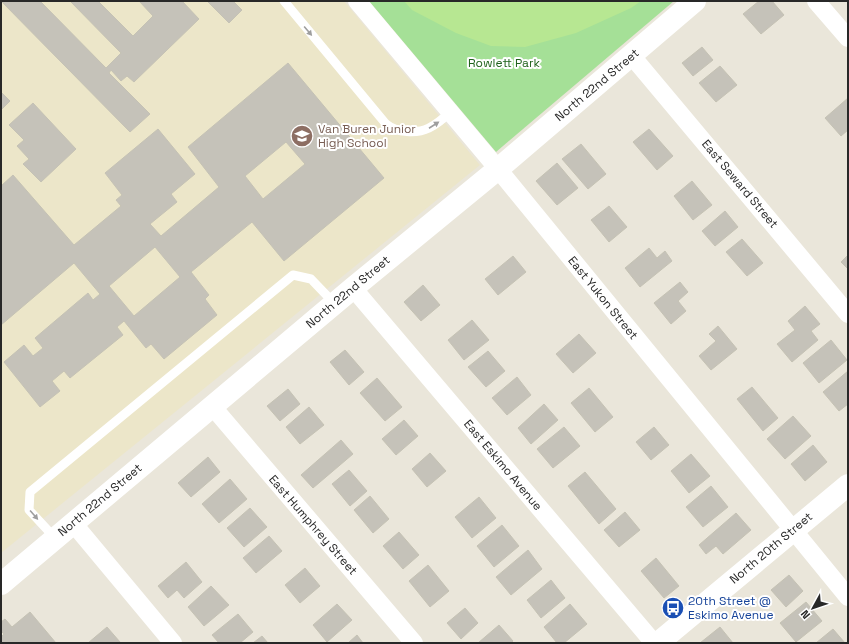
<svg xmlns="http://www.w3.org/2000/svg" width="849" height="644" viewBox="0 0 849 644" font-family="'Space Grotesk',sans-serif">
  <rect width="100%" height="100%" fill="#eae6da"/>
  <path fill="#ece6c9" d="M1,1H344L480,165L1,553Z"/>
  <path fill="#a5e097" d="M369,1H674L496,152Z"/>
  <path fill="#b7e792" d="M404,1H641L631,8L576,33L525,47L491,46L456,33L412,10Z"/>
  <path fill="#c5c2b9" stroke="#c5c2b4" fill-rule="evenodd" d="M1,1H40L106,68L121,53L70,1H98L133,36L153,16L139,1H182L199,19L134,82L127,76L121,81L111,70L109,73L150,114L130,132Z
    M207,1H233L242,10L229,23Z
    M759,1H772L784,15L761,34L743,14Z
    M702,47L713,60L693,76L682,63Z
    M288,63L384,178L284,261L252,222L191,272L209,295L205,299L217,315L164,359L151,344L146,348L124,321L117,327L123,335L70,378L64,371L52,381L60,391L40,407L4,362L24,345L33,356L43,348L35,338L88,293L93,300L100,294L74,263L1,325V186L13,175L74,245L121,206L116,200L122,195L105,173L158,129L195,174L171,194L177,202L150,224L161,236L219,187L188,147ZM286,142L305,164L263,199L245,176ZM155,247L180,277L134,316L109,286Z
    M720,66L737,85L716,102L699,83Z
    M1,92L10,101L1,110Z
    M848,98V130L841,136L825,118Z
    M33,103L76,149L41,182L23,164L29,159L17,146L24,140L9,125Z
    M649,129L673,156L657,170L633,142Z
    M581,144L606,174L588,189L562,159Z
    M557,163L578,188L557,205L536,181Z
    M692,181L712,205L693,220L674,196Z
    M609,206L627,227L609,242L591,220Z
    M725,211L738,227L715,246L702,231Z
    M742,239L763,263L747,276L726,252Z
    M649,248L657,258L665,251L672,261L640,287L625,268Z
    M848,255V269L841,262Z
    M513,256L526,272L498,295L485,279Z
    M680,282L688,292L678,301L686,311L671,324L654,303Z
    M423,285L440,305L421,321L404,302Z
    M805,306L820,324L811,331L818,340L792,362L777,344L795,330L788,321Z
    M472,320L489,340L464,360L448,340Z
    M718,326L737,349L711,370L699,356L716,341L709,334Z
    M579,334L596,353L573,373L556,354Z
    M831,340L847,360L819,383L803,363Z
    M345,350L364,372L349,385L330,362Z
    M488,351L505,371L486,387L468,367Z
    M848,371V404L839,411L823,392Z
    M517,377L531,395L507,415L492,398Z
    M377,378L402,407L385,421L360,393Z
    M752,387L778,418L763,431L737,399Z
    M589,388L613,417L595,432L571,403Z
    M288,389L300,404L280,421L267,406Z
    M544,404L558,420L531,444L518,428Z
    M309,407L324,425L300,444L286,427Z
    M793,416L811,436L785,459L767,439Z
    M404,420L418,436L396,455L382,439Z
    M564,427L580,446L553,468L537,449Z
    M654,427L669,445L651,460L636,442Z
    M341,440L353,454L313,488L301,475Z
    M813,445L827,462L805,481L791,464Z
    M430,453L446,471L427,487L412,469Z
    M691,454L710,476L689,493L671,471Z
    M208,457L220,472L191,497L178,483Z
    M349,470L367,491L350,506L332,484Z
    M585,472L616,509L599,524L568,486Z
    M230,479L247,499L219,523L202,504Z
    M711,486L728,507L703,527L686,507Z
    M370,496L389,519L373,533L354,510Z
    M479,497L496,518L472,538L455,517Z
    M250,508L267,527L244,547L227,528Z
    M625,512L640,530L619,547L604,530Z
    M736,513L751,530L723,554L716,546L706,554L699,545Z
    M502,525L519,546L494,567L477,546Z
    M399,532L419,555L403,569L383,546Z
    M269,536L282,551L256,573L243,558Z
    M528,550L542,569L511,595L496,577Z
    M656,558L679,586L664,598L641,571Z
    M186,562L202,582L184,598L177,590L168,598L158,586Z
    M428,565L449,591L430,607L409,581Z
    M305,568L320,586L300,603L285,585Z
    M789,575L803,591L786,607L771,590Z
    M551,580L565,598L541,618L527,600Z
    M211,586L229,605L204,626L188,607Z
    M806,602L822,621L796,642L780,623Z
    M337,604L352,620L327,642L313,625Z
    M570,604L587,624L564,643H557L544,627Z
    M465,608L478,623L461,639L447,623Z
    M30,612L56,643H1V637L4,634L1,631V622L5,619L12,627Z
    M238,614L253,632L240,643H219L212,635Z
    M499,625L513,641L511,643H478Z
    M107,627L120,642L118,643H88Z
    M720,627L733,643H700Z
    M833,629L845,643H816Z
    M357,635L363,643H348Z
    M262,636L268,643H253Z"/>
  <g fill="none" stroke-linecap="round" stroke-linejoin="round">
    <path stroke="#fff" stroke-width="9" d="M284,1L386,124C397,133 417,134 429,128C437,124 444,118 450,112
      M55,538L29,510L30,492L293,275L311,279L334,303"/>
    <path stroke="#fff" stroke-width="18" d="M357,1L498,169L848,597
      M816,1L848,38
      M631,55L848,314
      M353,288L654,643
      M212,406L414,643
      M73,523L173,643"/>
    <path stroke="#fff" stroke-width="22" d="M1,584L353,288L498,169L695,1
      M658,643L848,485"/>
  </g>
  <defs><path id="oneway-solid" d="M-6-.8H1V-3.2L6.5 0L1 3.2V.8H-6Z"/></defs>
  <g fill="#9e9e9e">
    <use href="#oneway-solid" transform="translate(308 31) rotate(50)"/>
    <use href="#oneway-solid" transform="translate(434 125) rotate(-33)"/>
    <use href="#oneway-solid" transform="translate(34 515) rotate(49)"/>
  </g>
  <defs>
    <g id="school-disc" transform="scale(1.15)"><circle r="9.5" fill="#8d6e63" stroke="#fff"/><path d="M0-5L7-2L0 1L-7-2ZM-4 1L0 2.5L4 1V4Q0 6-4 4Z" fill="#fff"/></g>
    <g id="bus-disc" transform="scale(1.15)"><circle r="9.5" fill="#1a4fb4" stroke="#fff"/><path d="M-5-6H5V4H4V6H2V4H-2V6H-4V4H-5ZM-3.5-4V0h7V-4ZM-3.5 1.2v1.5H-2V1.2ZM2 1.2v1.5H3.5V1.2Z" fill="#fff"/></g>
  </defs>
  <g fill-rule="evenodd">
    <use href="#school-disc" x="302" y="136"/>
    <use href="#bus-disc" x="673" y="608"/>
  </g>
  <g text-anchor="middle" stroke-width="4" stroke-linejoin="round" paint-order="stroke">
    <g font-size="12" fill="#1f621b" stroke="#fff">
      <text x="504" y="67">Rowlett Park</text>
    </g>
    <g font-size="12" fill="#282828" stroke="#fff">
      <text transform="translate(597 85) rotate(-40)" y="4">North 22nd Street</text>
      <text transform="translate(740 184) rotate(50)" y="4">East Seward Street</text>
      <text transform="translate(348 292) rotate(-40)" y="4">North 22nd Street</text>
      <text transform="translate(603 298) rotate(51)" y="4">East Yukon Street</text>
      <text transform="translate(503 465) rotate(50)" y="4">East Eskimo Avenue</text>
      <text transform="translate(100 500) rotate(-40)" y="4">North 22nd Street</text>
      <text transform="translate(313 525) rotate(49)" y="4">East Humphrey Street</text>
      <text transform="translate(771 548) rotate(-40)" y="4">North 20th Street</text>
    </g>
    <g font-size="12" fill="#785e54" stroke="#fff" text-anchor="start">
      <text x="318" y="133">Van Buren Junior<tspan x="318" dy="14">High School</tspan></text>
    </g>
    <g font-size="12" fill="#164399" stroke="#fff" text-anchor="start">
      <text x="688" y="605">20th Street @<tspan x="688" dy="14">Eskimo Avenue</tspan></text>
    </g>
  </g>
  <rect width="849" height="644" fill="none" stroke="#282828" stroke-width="4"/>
  <g transform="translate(813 608) rotate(230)" stroke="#ffffff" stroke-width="3" paint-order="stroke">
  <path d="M0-3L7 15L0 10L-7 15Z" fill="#282828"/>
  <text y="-6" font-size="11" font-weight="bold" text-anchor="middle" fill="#282828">N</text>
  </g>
</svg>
